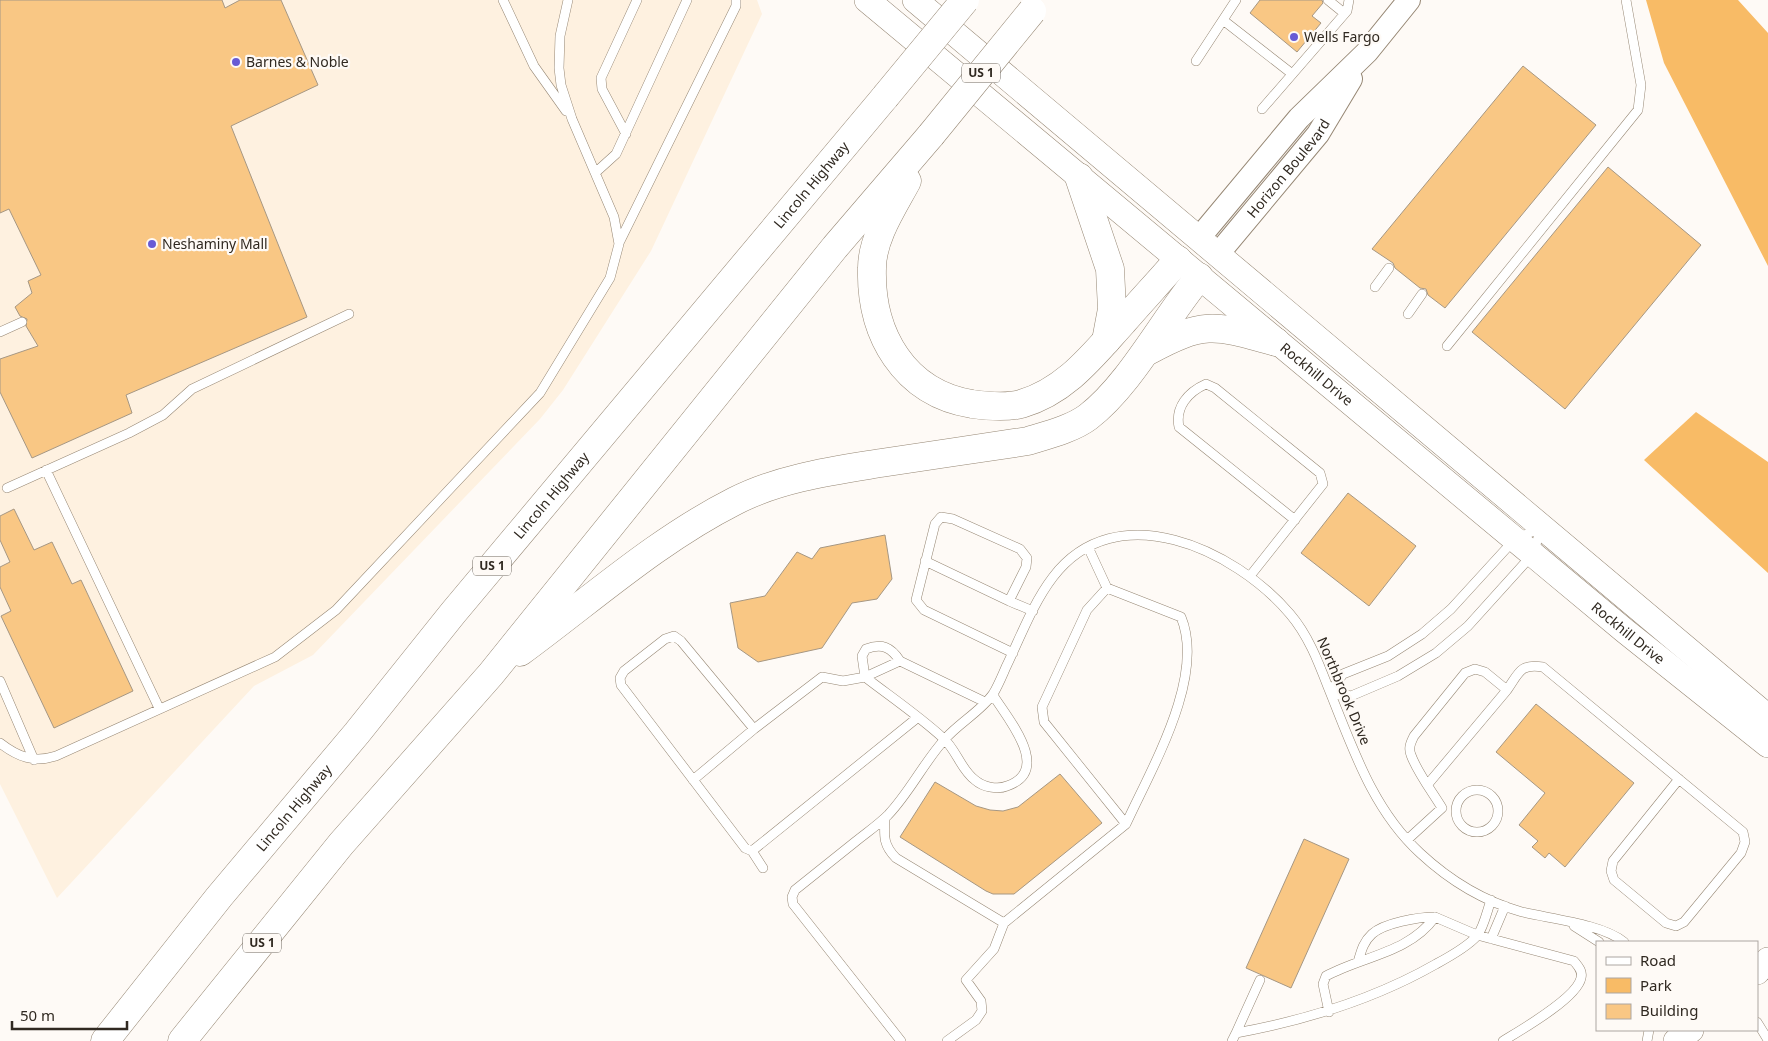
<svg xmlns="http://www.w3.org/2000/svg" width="1768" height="1041" viewBox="0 0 1768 1041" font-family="'Noto Sans',sans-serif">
  <rect width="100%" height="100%" fill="#fefaf6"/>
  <path fill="#fef1e0" d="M0,0H757L762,14L651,251L563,390L540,419L313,655L254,686L57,898L0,784Z"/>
  <path fill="#f8bb66" d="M1646,0H1738L1768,33V266L1664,63Z
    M1696,412L1768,462V573L1644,460Z"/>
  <path fill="#f9c784" stroke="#a69783" d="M0,0H222L225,8L240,0H281L318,85L231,126L307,317L126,395L132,413L32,458L0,392V359L38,346L26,326L27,319L20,316L15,307L32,293L28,281L41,275L9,209L0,213Z
    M1260,0H1322L1323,3L1312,16L1321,23L1297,52L1250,13Z
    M1523,66L1596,125L1445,308L1428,295L1426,289L1420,288L1395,268L1393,263L1372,249Z
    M1608,167L1701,245L1565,409L1472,332Z
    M1348,493L1416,546L1369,606L1301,553Z
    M14,509L34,550L52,542L72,584L81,580L133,691L54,728L1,616L11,611L0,587V567L10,562L0,540V516Z
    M885,535L892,579L877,599L852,603L822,648L758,662L738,648L730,603L765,596L797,552L812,559L820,548Z
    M1536,704L1634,783L1565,867L1549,853L1545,858L1532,847L1538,841L1519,825L1545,793L1496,752Z
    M1060,774L1102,823L1014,894H993L986,891L900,837L935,782L976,806L990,810L1003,811L1018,807Z
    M1304,839L1349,859L1291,988L1246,968Z"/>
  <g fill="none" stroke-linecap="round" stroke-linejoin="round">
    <g stroke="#968774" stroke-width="10">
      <path id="service" d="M503,0L534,66L566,111
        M1328,0L1344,13
        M1223,20L1291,73
        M1196,61L1236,0
        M1262,109L1347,11L1349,0
        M626,134L602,89L601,78L637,0
        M595,173L616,154L687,0
        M619,243L736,6V0
        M1375,287L1389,268
        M1408,314L1422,294
        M0,332L22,322
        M1447,346L1638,110L1641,85L1626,0
        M46,470L159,708
        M7,488L129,433L163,415L192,389L349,314
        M1541,528L1533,554L1468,626L1436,653L1398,676L1351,696L1330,692L1343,674L1388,656L1422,634L1451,609L1515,539Z
        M925,561L1009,601
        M1250,576L1323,484L1320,473L1215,388L1206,384C1188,392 1175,407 1179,427L1295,520
        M1107,588L1181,617C1206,677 1151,769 1126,824
        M1013,653L924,610L916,600L935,524L941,517L953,519L1020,549L1027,558L1026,567L1009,601L1033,611
        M900,661L865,677L862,656L866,649C882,643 891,647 900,661L985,702
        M0,681L34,760
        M1507,690C1519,673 1520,663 1543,667L1743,832L1745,842L1741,853L1684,922L1676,926L1666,923L1614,880L1611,871L1613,861L1679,779
        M917,718L752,851L745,848L621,685L620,678L624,671L665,639L674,636L681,641L754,729L822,677L843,681L865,677C891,697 919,716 943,738C956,749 961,770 975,780C983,787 997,790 1007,786C1053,770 1007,718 993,695
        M0,743C18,757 34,763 56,756L275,657L336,610L540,393L610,278L619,244L614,217L572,119L561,85L559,68L560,36L568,0
        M693,780L754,729
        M1456 811a21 21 0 1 1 42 0a21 21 0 1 1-42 0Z
        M885,818C884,836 883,845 896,858L1004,923
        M1407,840L1442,808C1433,793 1417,772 1411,755C1408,748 1411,742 1414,736L1465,673L1475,669L1485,672L1507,690L1428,784
        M752,851L763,868
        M1574,926L1599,942
        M1491,939L1505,906
        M1358,962C1361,952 1363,942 1372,934C1384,923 1418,917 1435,917
        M1329,1012L1323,984L1326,976C1363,956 1409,953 1435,917L1477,935L1574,961C1578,966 1583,971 1581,978C1577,998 1521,1030 1503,1041
        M1757,1022L1768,1040
        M1236,1033L1260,980
        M901,1041L793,904L792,897L795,890C815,874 835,858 855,842C866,833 878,825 888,815C910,792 924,762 945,739C959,723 981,711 993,694C998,686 1002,676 1006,667C1020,638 1033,603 1053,577C1116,494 1235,549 1290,614C1308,635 1318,661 1328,687C1352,746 1372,809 1420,853C1449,880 1483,901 1522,912C1551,919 1602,924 1624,942
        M947,1041L976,1020L982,1011L981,1001L966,980L994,949L1004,923L1126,824L1044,722L1042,707L1087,610L1107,588L1088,547
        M1232,1041L1236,1033C1307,1020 1373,1000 1436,964C1449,957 1467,947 1477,936C1484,927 1487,911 1491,900
        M1647,1041L1649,1030"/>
    </g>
    <g stroke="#968774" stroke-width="24">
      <g id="tertiary">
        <path d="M1199,238L1299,118L1367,52L1409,0"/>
        <path id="s1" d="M1218,254L1318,134L1351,79"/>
      </g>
    </g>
    <g stroke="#968774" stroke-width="26">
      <g id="secondary">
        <path id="s2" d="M867,0L1625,631L1768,745"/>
        <path d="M915,0L1768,717"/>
        <path d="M1757,972L1768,960"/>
        <path d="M1676,1041L1691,1030"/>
      </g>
    </g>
    <g stroke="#968774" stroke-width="29">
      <g id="motorway">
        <path d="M1079,177L1110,269L1112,309L1106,341"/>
        <path d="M907,181C893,207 872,238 872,268C870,334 904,393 972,404C987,406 1005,408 1021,404C1066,391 1093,355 1123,322C1141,301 1160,281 1178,260"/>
        <path d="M1148,351C1205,320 1215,325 1276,342"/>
        <path d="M520,652C591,600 656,541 735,501C780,478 832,471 881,463C930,456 979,448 1028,441C1047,435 1072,429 1088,417C1130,385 1164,319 1199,277"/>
        <path id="s3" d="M105,1041L219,897L357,733L453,613L885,97"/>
        <path d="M182,1041L341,844L491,674L835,247L931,135"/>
      </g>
    </g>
    <use href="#service" stroke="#fff" stroke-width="9"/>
    <use href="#tertiary" stroke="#fff" stroke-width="22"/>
    <use href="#secondary" stroke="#fff" stroke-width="25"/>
    <use href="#motorway" stroke="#fff" stroke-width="28"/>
    <g stroke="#968774" stroke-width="29" stroke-linecap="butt">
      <path id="motorway-bridge" d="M885,97L965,0
        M931,135L1032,11"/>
    </g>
    <use href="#motorway-bridge" stroke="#fff" stroke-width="28"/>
  </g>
  <g fill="#685bd5" stroke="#fefaf6" stroke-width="2">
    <circle cx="1294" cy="37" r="5"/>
    <circle cx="236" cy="62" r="5"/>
    <circle cx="152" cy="244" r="5"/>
  </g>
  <g text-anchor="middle" stroke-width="4.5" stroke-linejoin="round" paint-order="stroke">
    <g fill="#fefaf6" stroke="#6e6861" stroke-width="1">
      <rect x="962" y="63.5" width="38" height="19" rx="4"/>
      <rect x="473" y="556.5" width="38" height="19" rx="4"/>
      <rect x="243" y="933.5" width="38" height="19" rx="4"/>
    </g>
    <g font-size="12" font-weight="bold" fill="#302921">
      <text x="981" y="77">US 1</text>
      <text x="492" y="570">US 1</text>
      <text x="262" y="947">US 1</text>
    </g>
    <g font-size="14" fill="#302921" stroke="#fefaf6" text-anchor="start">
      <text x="1304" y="42">Wells Fargo</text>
      <text x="246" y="67">Barnes &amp; Noble</text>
      <text x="162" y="249">Neshaminy Mall</text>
    </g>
    <g font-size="14" fill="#302921" stroke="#fefaf6">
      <text dy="5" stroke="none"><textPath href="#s1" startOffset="111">Horizon Boulevard</textPath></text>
      <text dy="5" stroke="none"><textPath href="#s3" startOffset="1110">Lincoln Highway</textPath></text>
      <text dy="5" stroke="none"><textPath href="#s2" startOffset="585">Rockhill Drive</textPath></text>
      <text dy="5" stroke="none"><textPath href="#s3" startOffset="705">Lincoln Highway</textPath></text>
      <text dy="5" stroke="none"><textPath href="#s2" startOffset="990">Rockhill Drive</textPath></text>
      <text transform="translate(1344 691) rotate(67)" y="5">Northbrook Drive</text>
      <text dy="5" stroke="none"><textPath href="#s3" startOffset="300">Lincoln Highway</textPath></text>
    </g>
  </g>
  <rect x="1596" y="941" width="162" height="90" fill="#fefaf6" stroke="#aca6a1"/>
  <rect x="1606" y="957" width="25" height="8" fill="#ffffff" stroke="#aca6a1"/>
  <text x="1640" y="966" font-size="15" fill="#302921">Road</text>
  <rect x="1606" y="978" width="25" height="15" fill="#f8bb66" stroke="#aca6a1"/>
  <text x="1640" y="991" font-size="15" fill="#302921">Park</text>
  <rect x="1606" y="1004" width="25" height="15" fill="#f9c784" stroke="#aca6a1"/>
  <text x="1640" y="1016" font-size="15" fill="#302921">Building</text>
  <path d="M12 1021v8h115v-8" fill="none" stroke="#302921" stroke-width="2.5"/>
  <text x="20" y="1021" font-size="15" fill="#302921" stroke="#fefaf6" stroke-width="4" paint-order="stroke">50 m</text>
</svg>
